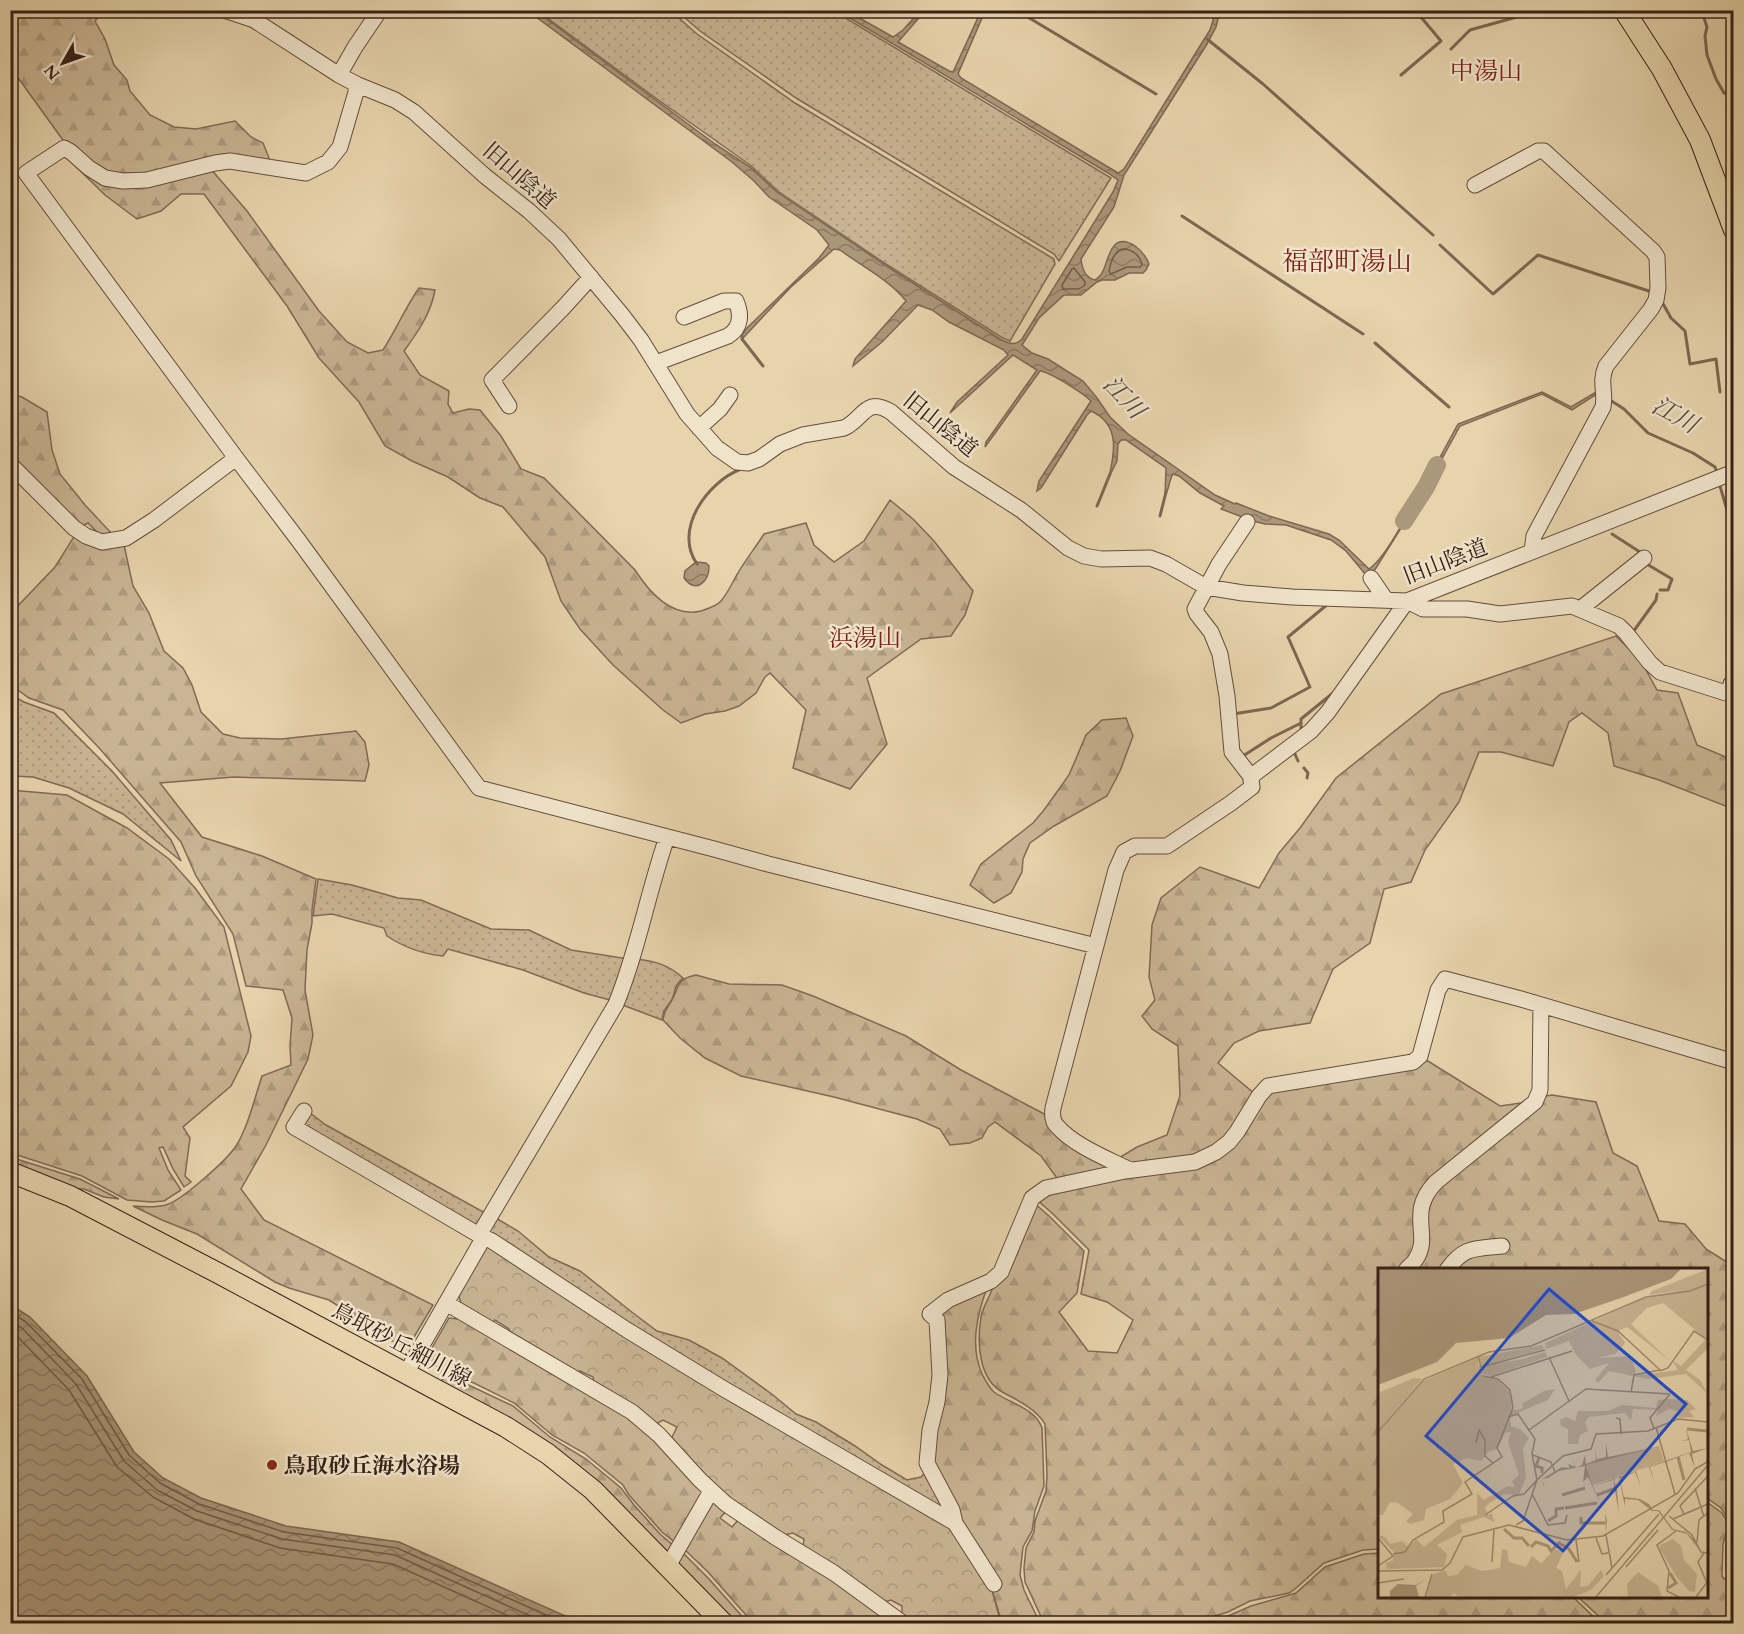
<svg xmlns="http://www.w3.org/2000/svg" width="1744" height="1634" viewBox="0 0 1744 1634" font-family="Cardo,'Noto Serif JP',serif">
  <defs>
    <pattern id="grass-dots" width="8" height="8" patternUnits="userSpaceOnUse" patternTransform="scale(1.5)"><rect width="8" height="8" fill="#c9b594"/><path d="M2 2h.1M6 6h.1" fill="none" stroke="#ad9b7f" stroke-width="1.8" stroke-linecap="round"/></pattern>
    <pattern id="forest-firs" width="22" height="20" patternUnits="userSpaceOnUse" patternTransform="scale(1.5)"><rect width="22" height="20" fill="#c9b594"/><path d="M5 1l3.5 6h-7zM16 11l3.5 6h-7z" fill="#ad9b7f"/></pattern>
    <pattern id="park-crowns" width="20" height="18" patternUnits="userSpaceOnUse" patternTransform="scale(1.5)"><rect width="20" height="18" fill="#c9b594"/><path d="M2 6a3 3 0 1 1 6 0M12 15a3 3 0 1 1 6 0" fill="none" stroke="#ad9b7f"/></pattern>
    <pattern id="water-waves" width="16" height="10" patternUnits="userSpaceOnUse" patternTransform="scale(1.5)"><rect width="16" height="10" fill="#ab977a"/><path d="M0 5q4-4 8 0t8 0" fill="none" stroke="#8c7b63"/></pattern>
  </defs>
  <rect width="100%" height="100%" fill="#e7d4ad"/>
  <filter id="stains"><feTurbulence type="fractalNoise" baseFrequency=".00333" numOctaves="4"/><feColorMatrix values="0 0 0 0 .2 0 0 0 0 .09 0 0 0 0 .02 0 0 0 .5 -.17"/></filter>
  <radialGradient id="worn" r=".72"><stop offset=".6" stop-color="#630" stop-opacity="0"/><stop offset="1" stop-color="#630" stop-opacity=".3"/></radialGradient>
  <path fill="url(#grass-dots)" stroke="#806a56" stroke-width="1.5" d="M538,11H671L697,34L795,103L1054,259L1055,264L1010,341L1001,337L886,264L779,192L750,165L657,99Z
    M677,11H834L1111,178L1059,261L1054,254L796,98L700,31Z
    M11,695L24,702L54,713L112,771L171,840L181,861L123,814L69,788L33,777L11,776Z
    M318,879L352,885L398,898L421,900L491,929L529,930L571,950L629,959L614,1001L584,993L523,970L448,949L443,956C422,954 405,948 387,936L384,928L332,914L313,916Z
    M636,959C655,961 669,965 683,978C673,987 677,988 672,999C667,1009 664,1006 662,1020L620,1004Z
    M310,1113L326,1125L487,1214L477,1231L301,1126Z
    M494,1217L518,1231L549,1257L580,1271L633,1313L657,1331L689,1340L722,1358L773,1395L796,1414L816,1422L855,1446L882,1465L907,1480L921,1477L927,1471L952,1516L815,1437L495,1240L487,1228Z"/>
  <path fill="url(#forest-firs)" stroke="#806a56" stroke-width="1.5" d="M11,11H104L95,21L105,39L114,65L127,80L130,91L150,115L174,127L196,129L235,121L251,137L263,143L271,163L158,175L108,176L65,143L11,68Z
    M63,154L107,182L210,168L247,211L319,311L347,342L368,353L383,350C396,330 405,308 419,288L435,290C431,313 418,332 404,351L420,375L449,391L448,404L453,413L469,409L480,410L501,436L521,469L544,478L635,570C649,592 671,618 701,611C707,609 717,606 721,601C728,593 733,581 738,573C746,559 756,547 764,534L806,523L814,545L834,562L864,541L890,500L913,519L934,541L973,591L965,615L951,636L921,639L867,678L887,744L850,789L793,768L806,710L770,673L765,677L756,693L739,706L725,711L705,714L681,723L663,710L613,665L580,629L561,601L545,557L503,507L480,498L448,477L412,461L385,446L359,402L319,358L287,306L204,194H181L161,211L137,219L105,195Z
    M10,394L22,397L47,412L52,450L60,474L85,505L114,536L100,535L88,523L82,526L11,458Z
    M75,535L124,545L133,586L149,613L164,651L183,668L192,685L201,712L223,734L240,738L281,739L356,731L365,742L369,765L365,781L234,777L160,783L202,837L262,856L316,879L312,910V923L307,950L305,990L313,1035L308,1059L266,1145L241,1189L264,1220L433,1305L411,1342L407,1346L394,1342L329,1300L289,1288L275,1282L197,1234L162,1220L133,1206C144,1207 155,1208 166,1205C181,1201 227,1160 236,1146C248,1127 255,1097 262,1076L291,1065L290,1046L292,1018L283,990L246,986L233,934L196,876L181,842L100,749L63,710L29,698L11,685V613L55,567Z
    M1616,636L1641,661L1657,690L1678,693L1697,745L1733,760V809L1659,780L1614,766L1608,733L1582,713L1569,722L1553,766L1501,752H1479L1459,802L1425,850L1411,882L1384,889L1370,943L1333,969L1310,1023L1259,1031L1234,1043L1218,1063L1256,1095L1238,1127L1207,1153L1136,1165L1117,1159L1137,1147L1167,1135L1180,1096L1178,1046L1152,1029L1142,1016L1155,1000L1149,977L1152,925L1161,898L1200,867L1259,888L1279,853L1300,828L1336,778L1441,694Z
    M1126,718L1133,736L1120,771L1107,796L1054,826L1030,843L1023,859L1022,872L1011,893L994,903L970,885L981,864L1033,823L1044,810L1069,775L1086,735L1102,720Z
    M10,790L67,795L127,828L169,859L195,888L224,927L251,1036L248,1052L231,1086L183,1127L190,1138L185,1176L191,1182L184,1187L173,1169L163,1147L159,1148L168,1170L181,1190L164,1201L151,1202L127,1200L82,1176L11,1153Z
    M696,975L729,984L782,985L813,996L906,1036L961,1070L1048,1116L1123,1169L1059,1181L1041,1156L995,1122L988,1127L982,1138L970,1143L950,1145L940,1129L917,1119L834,1097L741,1076L705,1058L680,1038L663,1020C665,1006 668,1009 673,998C681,982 676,980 696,975Z
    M1423,1058L1500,1106L1534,1101L1439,1177L1419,1240L1401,1269L1380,1270L1379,1549L1363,1550L1324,1563L1295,1589L1289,1593L1250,1601L1228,1612L1208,1618L1180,1623H1044L1025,1582L1024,1568L1026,1548L1034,1532L1035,1521L1046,1491L1047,1476L1045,1424C1037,1410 1018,1400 1004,1393C978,1380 977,1342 981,1317C983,1305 992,1295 994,1282L1034,1203L1049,1216L1084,1251L1077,1293L1059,1312L1088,1351L1117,1353L1133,1320L1107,1302L1081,1294L1089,1250L1052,1213L1036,1199L1041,1195L1206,1161L1266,1093Z
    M1552,1095L1596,1102L1613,1153L1637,1166L1659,1221L1685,1224L1706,1249L1733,1266V1571L1727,1572L1726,1571V1544L1731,1531L1730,1521L1721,1508L1707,1498L1706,1270L1451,1269C1460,1257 1471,1249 1488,1249C1491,1249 1494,1251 1497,1252C1498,1252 1506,1251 1507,1251L1506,1241L1466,1247L1458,1250L1444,1269L1411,1270L1421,1255L1424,1243L1423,1210L1424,1204L1430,1194L1452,1173L1533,1108L1540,1097Z
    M10,1157L80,1179L119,1199L104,1197L84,1189L62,1188L11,1167Z
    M988,1285C977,1314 969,1347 983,1376C986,1381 989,1388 994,1392C1009,1403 1035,1408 1042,1428L1044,1486L1035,1511L1032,1531L1023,1547L1020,1575L1024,1590L1040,1623H1002L991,1586L935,1471L931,1444L941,1313Z
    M458,1317L636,1421L705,1493L677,1544L662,1532L629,1495L623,1485L584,1453L552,1435L514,1403L474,1383L440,1371L428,1355L449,1318L457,1319Z
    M442,1374L458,1380L513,1406L550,1437L586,1459L621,1488L634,1505L660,1534L675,1547L671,1555L441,1382L444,1377Z
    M713,1499L727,1510L720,1518L732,1527L739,1519L803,1559L896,1623H753L708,1572L683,1548Z
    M1707,1502L1722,1513L1727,1521L1728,1527L1723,1544L1722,1576L1724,1579L1733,1574V1623H1606L1578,1597L1706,1596Z
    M681,1551L709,1579L748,1623H730L706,1599L676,1560Z
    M1379,1553L1380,1596L1573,1597L1600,1623H1199L1219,1620L1251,1606L1296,1593L1325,1567L1364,1554Z"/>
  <path fill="url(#park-crowns)" stroke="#806a56" stroke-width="1.5" d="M490,1245L949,1524L991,1587L1001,1623H911L902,1616V1606L891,1600L885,1602L803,1546L804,1539L793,1533L784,1535L736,1503L717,1488L671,1439L677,1427L663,1420L656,1424L594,1382L593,1377L580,1371L574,1372L512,1337L509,1329L495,1320L492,1323L462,1308L458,1292L486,1248Z"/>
  <path fill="url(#water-waves)" stroke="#7d6752" stroke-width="1.5" d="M528,11H536L715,144L750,167L777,192L888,267L1000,339C1009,343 1014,347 1022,339L1113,192L1118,180L1108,173L838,11H847L893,37L903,30L920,11H925L898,42L949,71L953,72L981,11H985L958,74L961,78L1118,173L1124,169L1200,46L1210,30L1216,11H1220L1216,27L1207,44L1124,175L1114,207L1081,259C1082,269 1086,278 1095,280C1097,279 1101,275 1102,273C1109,261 1110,230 1135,246C1142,251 1146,256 1149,264L1146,270L1143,273H1129L1115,280H1102L1097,282L1081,295H1064L1039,318L1022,345L1032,353L1048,359L1083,381L1097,398L1110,417L1128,434L1215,495L1235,504L1236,503L1269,516L1329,534L1339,540L1369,569C1385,558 1406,517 1416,499L1418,501L1376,568L1373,572L1365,574L1346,551L1331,540L1286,525L1265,524L1253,521L1221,509L1224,506L1200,493L1179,476L1173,474C1169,481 1169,489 1165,496L1166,468L1126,440H1121L1118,444L1117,461L1109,477C1115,452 1120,424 1091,411L1087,415L1041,488L1037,491L1039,481L1091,401C1083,393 1050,372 1040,371L985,447L986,442L1037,370L1013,355L950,413L957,402L1008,355L1004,350L949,322L932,310L918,305L882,342L853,366L855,359L906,301C891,281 860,265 840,250L834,249L791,287L742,339V335L747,328L819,258L829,245L817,230L769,197L754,181L732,162Z
    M1542,392L1571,407L1596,392L1597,394L1572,410L1542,394L1460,426L1427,486L1425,485L1458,424Z
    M696,562L706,563L709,566C709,582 696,594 684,578L685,571Z
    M11,1305L30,1317L87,1376L134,1452L163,1478L201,1498L286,1526L399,1542L581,1623H11Z"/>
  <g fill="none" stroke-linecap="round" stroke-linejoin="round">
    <path stroke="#715c48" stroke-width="1.5" d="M1122,249C1131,248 1141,256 1142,265L1140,267H1127L1111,274L1109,271C1111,262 1113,253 1122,249Z
      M1074,268L1085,282V285L1079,289H1063L1062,285L1072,269Z
      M10,1312L26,1322L82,1379L129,1455L160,1483L199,1504L284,1532L397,1548L566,1624
      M10,1321L22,1328L76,1384L124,1461L157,1490L197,1511L282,1539L395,1555L548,1624
      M10,1331L16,1335L69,1390L117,1467L153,1497L194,1519L280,1548L393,1564L526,1624"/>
    <path stroke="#7d6752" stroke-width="3" d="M1016,10L1156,94
      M1704,10V18L1707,27L1705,36L1707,55L1716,79L1724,93L1734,96
      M1207,39L1263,84L1433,235
      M1451,49L1470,30L1524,15L1536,14
      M1401,75L1441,41L1415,10
      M1182,216L1363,334
      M1440,245L1493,294L1538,255L1652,292
      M1662,302L1671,318L1685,331L1690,364L1716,359L1720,392
      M742,336V339L763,366
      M1375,343L1449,407
      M1610,400L1624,409L1648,433L1693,453L1715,467L1717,472
      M1720,486L1729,517L1734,516
      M1097,506L1110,474
      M1160,516L1166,492
      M1612,534L1643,554
      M1645,563L1672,579L1668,590H1660
      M697,564C673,530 707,482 741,469
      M1634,634L1633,632L1656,600L1657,594
      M1233,714L1271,708L1310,687L1288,637L1328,604
      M1301,732V719L1333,693
      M1294,752L1298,761
      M1243,756L1271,738L1301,723
      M1304,768L1308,773L1307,778"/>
    <path stroke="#ab977a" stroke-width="18" d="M1404,521L1426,487L1437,465"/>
    <g stroke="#634d3c" stroke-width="17">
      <path id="minor" d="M224,10L254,20L339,75L358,85L395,100L414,112L485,176L529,211L559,239L622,315L641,340L687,414L717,448L737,462L748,463L759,459L780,444L803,435L844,428C864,419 865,396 891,412L954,467L1021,510L1068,548L1084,556L1101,559L1150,558L1166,564L1206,587L1243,593L1292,597L1407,601L1734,472
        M339,75L355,47L380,10
        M358,85L340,147L328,162L306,173L230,161L215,163L147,180L123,181L105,178L89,168L71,152L64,148L26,173L236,458L299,541L479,788L714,849L768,864L1096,946
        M1475,185L1538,151H1544L1653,251L1657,257L1658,288L1656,300L1651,309L1606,366C1599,382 1606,392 1603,407L1534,536L1532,551
        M656,363L728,336C741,328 742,315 736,301H724L684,317
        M509,406L492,380L563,308L591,277
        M699,428L720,409L730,395
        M10,464L74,528L86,536L102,542L126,538L154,520L236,458
        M1247,522L1219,564L1195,609L1197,614L1211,632L1220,654L1227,696L1232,752L1252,778
        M1371,578L1386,600
        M1582,610L1584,606L1644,558
        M304,1111L294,1127L479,1235L492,1241L627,1330L724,1389L955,1523
        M1130,1170C1108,1159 1073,1145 1057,1126C1052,1121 1052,1115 1053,1108L1116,870L1124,852L1135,846H1167L1231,803L1252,787L1251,780L1253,775L1311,731L1328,712L1407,601L1423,609H1467L1500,614L1572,606L1619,626L1626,633L1650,663L1660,672L1726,693L1729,691L1731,684L1734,685
        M479,1235L616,1004C638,950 648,892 667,837
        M1406,1270C1409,1266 1414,1263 1416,1259C1432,1235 1406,1213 1436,1182L1535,1102L1540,1090L1541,1005
        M1447,1270C1464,1246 1475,1249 1502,1246
        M446,1303L632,1412L659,1435L700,1480L726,1504L775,1537L834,1573L904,1624
        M406,1373L484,1237
        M668,1566L711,1491
        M994,1584L955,1523L952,1510L927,1463L930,1430L937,1402L940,1375L937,1320L930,1314L948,1300L991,1281L1001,1272L1032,1198L1046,1188L1125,1171L1195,1162L1216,1152L1229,1142L1237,1132L1259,1096L1268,1086L1413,1062L1420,1056L1438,990L1445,979L1521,999L1734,1062"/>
    </g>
    <g stroke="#372017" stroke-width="22">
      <path id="major" d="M1624,10L1662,69L1700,140L1734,230
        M10,1172L70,1196L218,1273L506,1427L548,1454L593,1490L724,1624"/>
    </g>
    <use href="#minor" stroke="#efe3ca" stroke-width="15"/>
    <use href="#major" stroke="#e7d4ad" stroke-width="20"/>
  </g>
  <circle fill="#8f2418" stroke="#efe3ca" stroke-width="2" cx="272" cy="1465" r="6"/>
  <g text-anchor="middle" stroke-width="5" stroke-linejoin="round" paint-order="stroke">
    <g font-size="22" fill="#372017" stroke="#efe3ca">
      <text transform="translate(520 175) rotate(41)" y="8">旧山陰道</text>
      <text transform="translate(941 424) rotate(39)" y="8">旧山陰道</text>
      <text transform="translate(1445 561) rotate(-21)" y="8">旧山陰道</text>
      <text transform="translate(402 1344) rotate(28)" y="8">鳥取砂丘細川線</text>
    </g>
    <g font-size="22" font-weight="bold" fill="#372017" stroke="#efe3ca" text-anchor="start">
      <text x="284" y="1473">鳥取砂丘海水浴場</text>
    </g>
    <g font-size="24" fill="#7a1f14" stroke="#efe3ca">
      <text x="1486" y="79">中湯山</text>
      <text x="865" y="646">浜湯山</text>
    </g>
    <g font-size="24" font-style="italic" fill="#604a3a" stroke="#efe3ca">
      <text transform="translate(1124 397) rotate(47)" y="8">江川</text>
      <text transform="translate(1675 415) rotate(29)" y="8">江川</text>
    </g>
    <g font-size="26" fill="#7a1f14" stroke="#efe3ca">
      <text x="1347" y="270">福部町湯山</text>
    </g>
  </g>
  <g transform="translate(1378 1268)">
    <rect width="330" height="330" fill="#e7d4ad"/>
    <path d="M36,110L44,111L0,163V125ZM281,178L286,193L215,217L208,197Z" fill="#c9b594"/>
    <path d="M330,1V15L320,20L271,27L274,23ZM330,16V80L308,102L322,112L330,126L308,106L270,111L255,108L300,102L294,92L303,98L328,71L285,35L269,40L253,56L292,93L249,59L239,63L247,74L245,78L237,86L220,90L253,88L258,105L254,108L231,103L220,115L217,112L231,95L212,101L198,87L191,73L168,81L167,75L264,31ZM164,77L166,81L103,98L100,91V97L95,98L99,105L120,112L132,124L134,142L144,141L145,135L166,123L177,121L170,132L132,148L133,158L142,161L151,170L145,180L148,209L141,227L126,226L111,235L107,240L110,247L114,245L116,254L106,249L82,257L84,264L59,277L69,286L66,299L9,301L8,295L15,293L16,284L0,267L7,269L12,276L24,273L31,279L38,271L46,279L79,252L99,247V225L106,232L130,218L137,219L134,213L141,207L130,174L133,164L127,165L119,181L110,184L103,193L89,190L75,196L85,215L72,231L48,241L46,252L32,256L28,253L35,246L20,235L12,234L5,247H0V165L43,114L101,89ZM291,131L309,132L318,141L311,143L316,149L301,150L300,143L291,141L278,148L280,142L255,141L253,152L247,145L211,149L207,154L210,163L202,167L200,176H190V161L183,158L182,152L188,149L197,153L200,143H230L244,137L278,140L280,132ZM295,271L303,278L306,292L319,306L317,324L311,323L298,308L282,281V277ZM124,281L129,282L131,294L148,299L154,288L163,295L178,281L185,285L178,300L184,303L188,321L203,302L202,319L210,318L223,302L226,308L213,322L196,329H80L76,325L72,329H48L54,307L67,302L70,308L79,307L88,297L104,303L122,300ZM260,304L280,318L284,329H250L249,316Z" fill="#c9b594"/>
    <path d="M167,84L169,89L113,108L99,105L95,98L141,92Z" fill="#c9b594"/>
    <path d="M0,1H303L293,11L243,30L196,46L168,47L131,70L78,75L59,94L0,117ZM308,160L315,183L330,180L314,186L317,200L311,185L288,194L293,210L287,194L272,199L277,216L271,199L258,203L263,219L257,204L242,211L246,229L262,231L271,236L275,242H281L295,261L308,264L318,273L322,283L328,286L330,291L328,286L323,284L309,266L294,262L280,243H274L260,232L247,231V239L241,209L235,212L239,219V221L241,245L235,212L215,218L227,245L229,252L228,265L227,245L210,209L205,214L207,198L181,203L170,210L164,211L167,220L165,216L164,211L184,199L192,200L190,196L197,199L194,189L198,200L204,197L201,188L204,197L207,187L208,196L218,192L217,182L219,191L228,189V175L230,189L283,178L208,197L215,218L313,184L311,172L304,173L310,171ZM48,311L38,318L41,329H12V323L20,316L38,317Z" fill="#ab977a"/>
    <path fill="none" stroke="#ab977a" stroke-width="3" d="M309,161L329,163M330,179V157M300,189L306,212M161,190L158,198L164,200V205M184,227L207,220M219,227L238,220M187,240L219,235M203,249V255H227M170,253L178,248V241L186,240M126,261L136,270H144L151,278M153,279L158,274L170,278L173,283L181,275L191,281L199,294M290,320L298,315L292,305"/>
    <path fill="none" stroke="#a18c71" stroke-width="1.5" d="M214,53L240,63L282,102L256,107L253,124M100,88L103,99L167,82M171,89L191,133M282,103L290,100L316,63L330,72M113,109L194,83M238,150L242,151L243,166M278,159L297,226M276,160L272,150L292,126M151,162L208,121L292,126M0,164L46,111L111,84L153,78L268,29L312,23L330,16M98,175L101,162L107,172V188L115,195M155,187L173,194L177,204M317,220L326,249M154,226L170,257L187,255L189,247M306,246L302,238L330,208M107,247L135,228L146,226L159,212L154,186L157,171L140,146L130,149M291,248L314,267L323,284L330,285M295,251L330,236M138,257L145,253L159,212L185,188L213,181L218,166L270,163L300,151L330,154M298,263L279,277L291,303L289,323L301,329M228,267L234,300M0,270L15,288L0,298M218,270L224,286L230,285M198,272L201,294M319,274L321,252L330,245M326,285L320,294L329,315M15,286L27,284L35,272L66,254L65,243L94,226L87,214L124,189L119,180L135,140L132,122L120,111L105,108M114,294L116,261M248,299L280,262M0,303L64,302L72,295L85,269L131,257L189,272L225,268L300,225L317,201L329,194M228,307L281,246M0,315L26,311M47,329L54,306M218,329L330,197M318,329L330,313"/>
    <path fill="#1d4ed8" fill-opacity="0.15" stroke="#1d4ed8" stroke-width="3" d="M171,21L308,136L185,283L48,168Z"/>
    <rect width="330" height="330" fill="none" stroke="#372017" stroke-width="3"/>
  </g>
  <rect width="1744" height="1634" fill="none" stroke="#e7d4ad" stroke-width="36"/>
  <rect x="12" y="12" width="1720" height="1610" fill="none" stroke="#372017" stroke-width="3"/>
  <rect x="18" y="18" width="1708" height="1598" fill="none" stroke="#372017" stroke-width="1.5"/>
  <g transform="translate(63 63) rotate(230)" stroke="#efe3ca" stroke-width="4.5" paint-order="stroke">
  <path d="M0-4.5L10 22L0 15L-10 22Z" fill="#372017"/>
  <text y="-9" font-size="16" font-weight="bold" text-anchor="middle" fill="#372017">N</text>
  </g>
  <rect width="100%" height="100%" filter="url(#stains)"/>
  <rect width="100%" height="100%" fill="url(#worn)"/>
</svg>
